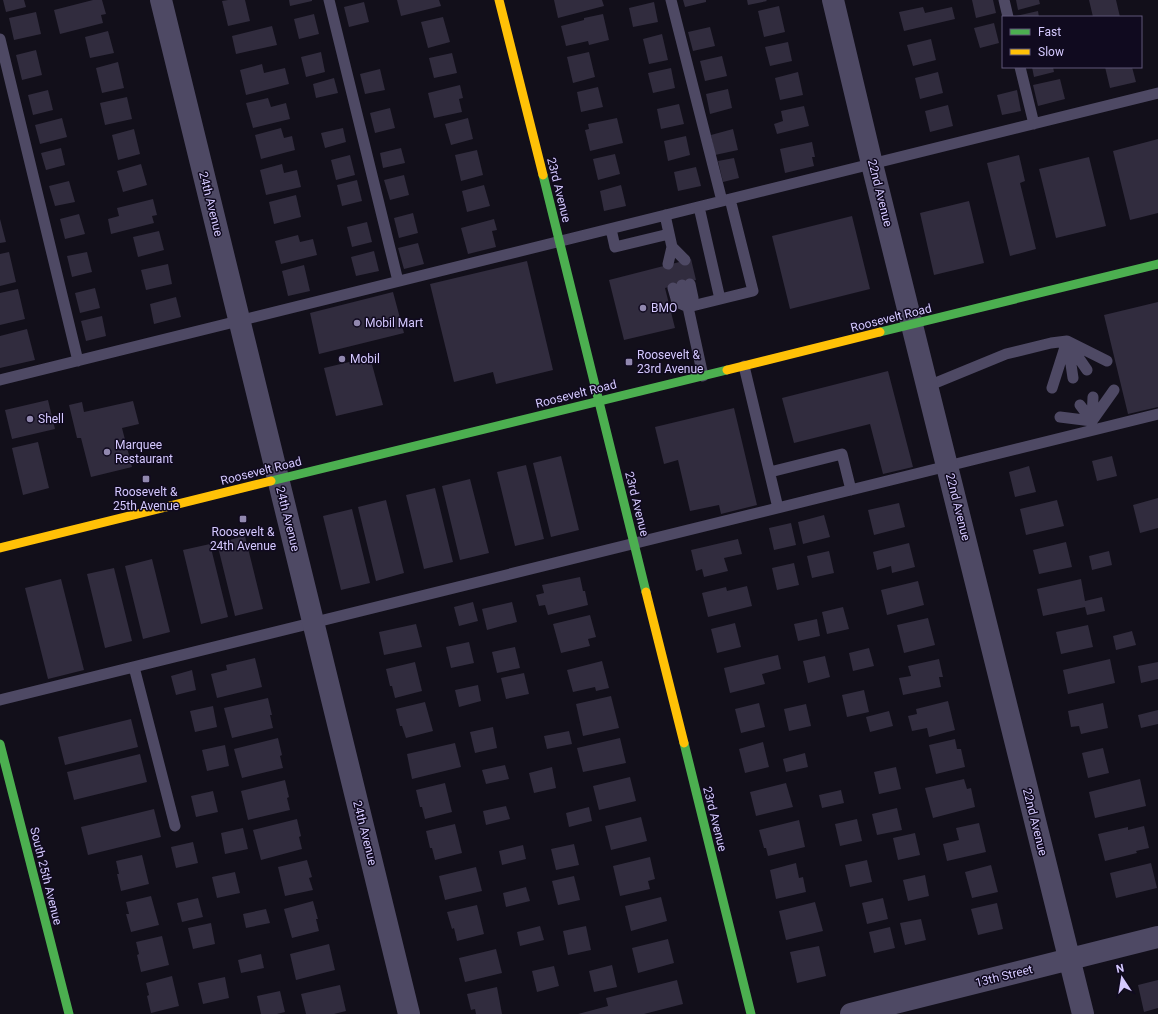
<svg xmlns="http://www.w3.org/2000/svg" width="1158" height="1014" viewBox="0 0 1158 1014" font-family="Roboto,sans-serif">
  <rect width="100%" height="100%" fill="#120f1a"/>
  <path fill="#312c3e" d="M3,0H24L26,7L6,12Z
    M93,0H102L106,14L101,15L103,23L60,34L54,10Z
    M228,0H245L250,21L228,26L222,1Z
    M289,0H312V1L290,6Z
    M397,0H439L441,6L401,16Z
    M554,0H602L604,6L558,18Z
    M683,0H706V2L685,7Z
    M747,0H766L767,1L748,5Z
    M972,0H993L996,13L976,18Z
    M1016,0H1039L1040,4L1018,10Z
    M1089,0H1116L1120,17H1093Z
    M364,2L369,22L349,27L344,7Z
    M654,2L658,22L633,27L629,8Z
    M779,6L785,32L764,37L758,11Z
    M923,7L925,13L952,7L955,19L904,31L899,12Z
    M1038,11L1039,17H1016V16Z
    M36,12L41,34L14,40L9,18Z
    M314,14L319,34L299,39L294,19Z
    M603,14L609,40L589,45L588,41L566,46L561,26L584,20V18Z
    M443,17L450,42L428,48L421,22Z
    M994,23L999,43L980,48L974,28Z
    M272,26L277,45L236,54L232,36Z
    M710,27L715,46L693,51L688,32Z
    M108,31L114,53L90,58L85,37Z
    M662,34L668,60L649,64L643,39Z
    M931,39L936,60L913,66L907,45Z
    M788,42L792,61L770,66L765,47Z
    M36,50L42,75L22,80L16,55Z
    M321,52L325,72L306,77L301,57Z
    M589,52L595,77L573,83L567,57Z
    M452,53L457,73L434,78L429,58Z
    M722,56L727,76L705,81L700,61Z
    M118,62L124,88L102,93L96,68Z
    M262,64L264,73L285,68L289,84L246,95L240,70Z
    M1032,67H1053L1054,72L1034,77Z
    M1105,67H1132L1136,82L1110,88Z
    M671,68L675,88L653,93L648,73Z
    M380,69L385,90L365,94L360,74Z
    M798,72L803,95L780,100L775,78Z
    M938,72L943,93L920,99L915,78Z
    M334,78L338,93L316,98L313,84Z
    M1060,79L1065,99L1038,106L1033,85Z
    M460,85L463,98L459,99L462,112L434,118L428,93Z
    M598,87L603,107L581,112L577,92Z
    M728,89L732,108L710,114L706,94Z
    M48,90L53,110L33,115L28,95Z
    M1017,90L1021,111L1002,115L997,95Z
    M127,97L132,119L105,125L100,103Z
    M268,98L271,107L286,103L290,119L253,128L246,103Z
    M679,104L684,124L661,129L657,109Z
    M948,105L953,126L930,132L925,111Z
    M804,106L809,126L777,134L774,124L783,121L781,111Z
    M390,108L395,128L375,133L370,113Z
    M62,118L67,137L40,144L35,125Z
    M468,118L473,139L451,145L445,124Z
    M617,118L623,143L590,151L585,130L589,129L588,124Z
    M281,128L284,138L292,136L295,150L261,159L255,135Z
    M343,128L346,142L325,148L321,133Z
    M134,129L140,154L118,160L112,135Z
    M733,129L738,150L715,155L711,135Z
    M686,136L690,155L668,161L664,141Z
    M1158,139V213L1130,220L1113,151Z
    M812,142L815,157H812L814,166L785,173L780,149Z
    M61,148L65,165L46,170L41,153Z
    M401,148L405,163L383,168L380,153Z
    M477,150L483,175L461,181L455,155Z
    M615,154L620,174L598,180L593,159Z
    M350,155L355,175L336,180L331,160Z
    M1019,155L1025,181L1020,183L1036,249L1010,256L987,163Z
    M1089,157L1106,226L1056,238L1039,169Z
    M734,158L739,178L723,182L718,161Z
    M141,164L147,185L123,192L117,171Z
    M282,164L284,173L297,170L301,187L266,195L260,170Z
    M696,167L701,186L678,191L674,172Z
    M404,175L409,195L390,200L384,180Z
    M357,180L362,201L342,206L337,185Z
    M69,181L75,202L55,206L49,186Z
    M484,185L490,206L467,212L462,191Z
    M621,185L626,206L604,211L600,191Z
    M296,195L301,217L274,224L269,202Z
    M153,199L157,215L152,216L154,223L111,234L108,219L119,216L117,208Z
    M969,201L984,263L934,275L920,213Z
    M413,213L418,233L399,238L394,218Z
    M79,214L85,234L65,239L60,219Z
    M852,216L870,289L790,309L772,236Z
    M0,219L6,242L0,243Z
    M494,219L497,230L492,231L496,247L468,254L461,228Z
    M367,222L372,242L352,247L347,227Z
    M159,231L164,250L138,257L133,237Z
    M298,235L300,242L313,239L317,255L281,264L275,241Z
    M418,243L424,264L404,269L398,248Z
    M374,251L379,271L356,276L351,257Z
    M9,252L16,282L0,286V254Z
    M87,252L92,272L72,277L67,256Z
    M691,259L696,280L665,288L675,328L624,340L609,280Z
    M527,261L553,370L496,384L493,372L454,382L430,284Z
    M168,264L172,284L146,290L141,270Z
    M304,265L310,291L288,296L282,271Z
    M95,288L100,308L80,313L75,293Z
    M18,289L25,319L0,325V293Z
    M393,292L404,333L319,354L310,313Z
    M176,297L181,317L154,324L150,304Z
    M1158,302V407L1128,414L1104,315Z
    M102,316L106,336L86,341L81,321Z
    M27,329L35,360L0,368V336Z
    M370,357L383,405L336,416L324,368Z
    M888,371L913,467L883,474L870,424L794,443L782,398Z
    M48,400L55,429L12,439L5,410Z
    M133,401L139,424L122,428L132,467L91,477L81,438H77L69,405L82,402L84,412Z
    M734,408L757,505L721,514L719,505L690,511L678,460L664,464L655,427Z
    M38,442L49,488L23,495L12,448Z
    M561,456L579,530L551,537L533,463Z
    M1112,456L1117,476L1097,481L1092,461Z
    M526,465L544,539L515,546L497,472Z
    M1029,466L1036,492L1015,497L1009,472Z
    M470,479L489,553L460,560L442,486Z
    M435,488L453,562L424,569L406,495Z
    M1158,498V528L1140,533L1133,505Z
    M386,500L404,573L376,581L358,507Z
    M1057,500L1064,526L1026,535L1020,509Z
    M899,503L905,527L874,535L868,510Z
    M352,509L370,583L341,590L323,516Z
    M824,515L830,537L803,544L798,522Z
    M791,523L796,545L774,550L769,528Z
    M245,536L263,609L235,616L217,543Z
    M738,539L742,554L724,558L728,571L704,577L702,569L696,571L691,550Z
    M1066,542L1072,567L1039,574L1033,550Z
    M909,543L915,567L892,573L891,566L877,570L873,552Z
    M210,544L228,617L201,624L183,550Z
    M829,551L834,573L812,578L807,556Z
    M1109,551L1112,565L1092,570L1089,556Z
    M152,559L170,632L143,639L125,566Z
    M794,563L799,585L777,590L772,568Z
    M114,568L132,641L105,648L87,574Z
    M580,577L583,591H585L588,605L548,615L545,605L539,606L536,595L544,593L542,585Z
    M61,579L84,670L48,679L25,588Z
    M1081,579L1085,601L1102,597L1105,611L1087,615L1085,607L1043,616L1037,589Z
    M918,581L924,605L887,615L881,590Z
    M747,586L752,606L708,617L702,593L726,587L727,591Z
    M473,602L478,621L459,626L454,607Z
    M512,602L517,622L487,630L482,609Z
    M843,607L849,629L827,634L822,612Z
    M590,615L596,637L588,639L590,646L561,653L553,624Z
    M928,618L935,645L904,653L897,625Z
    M817,619L820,636L798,641L794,624Z
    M735,623L741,647L717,653L711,629Z
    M416,624L422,647L384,655L379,632Z
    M1088,625L1093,647L1061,654L1056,632Z
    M1132,631L1136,645L1116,650L1113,636Z
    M469,642L474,663L451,668L446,647Z
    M515,647L520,668L497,673L492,652Z
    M869,648L874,666L853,671L849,653Z
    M778,655L781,669L762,674L765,684L730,693L724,668Z
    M825,656L830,677L808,683L803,661Z
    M255,658L262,687L217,698L211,674L227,670L226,665Z
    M939,659L943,677H939L941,687L903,695L899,678L911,676L908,666Z
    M1110,659L1115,683L1068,694L1063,670Z
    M602,661L609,688L596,691L595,687L573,692L567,670Z
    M415,662L422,691L395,698L392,686H390L386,669Z
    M1158,662V679L1141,683L1138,666Z
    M192,670L196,690L176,695L171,676Z
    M524,673L529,694L506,699L501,678Z
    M478,685L481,701L459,707L455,690Z
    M864,690L869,712L847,717L842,695Z
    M611,696L619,728L583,736L576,704Z
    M268,698L272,715H270L273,728L232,738L224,708Z
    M948,701L955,730L929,737L927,728L912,731L908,716L917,714L916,709Z
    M425,702L433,731L406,738L402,726H400L396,709Z
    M759,703L765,727L741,733L735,709Z
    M1103,703L1108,728L1081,734L1079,726L1071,727L1068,711Z
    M806,704L811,726L789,731L784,709Z
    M213,706L217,727L195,732L190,711Z
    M1158,710V724L1141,728L1138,715Z
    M889,711L893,726L870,732L866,717Z
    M131,719L138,747L65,765L58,737Z
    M493,727L497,748L475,753L470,732Z
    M569,731L572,744L547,749L544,736Z
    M278,738L282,755L280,756L283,768L242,778L234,749Z
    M620,738L626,763L583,772L577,748Z
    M955,739L957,749H961L965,767L936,774L929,745Z
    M763,742L769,767L745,773L739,749Z
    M455,743L461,767L412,779L407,754Z
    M225,745L229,766L207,771L202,750Z
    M1103,748L1109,773L1088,778L1082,753Z
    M805,753L808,767L786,772L783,759Z
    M140,754L147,782L74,800L67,772Z
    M505,765L509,779L486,784L482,770Z
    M552,767L556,788L534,793L529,773Z
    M896,767L901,789L879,794L874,772Z
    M630,777L636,801L599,810L593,786Z
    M964,779L967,789L971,788L975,807L933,818L925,788Z
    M1140,779L1146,806L1095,818L1089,792Z
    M285,780L289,797L287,798L290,810L248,820L241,791Z
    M445,783L452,812L425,819L422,807H420L416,790Z
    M786,783L793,807L756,816L750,792Z
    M841,790L844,803L822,808L819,795Z
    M213,791L218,812L196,817L191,796Z
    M506,806L510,819L486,825L483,811Z
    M589,807L592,821L569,827L566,813Z
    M897,808L902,830L877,835L872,814Z
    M154,809L161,837L88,855L81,827Z
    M641,817L647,841L611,850L605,826Z
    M297,819L301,836L299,837L302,849L261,860L253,830Z
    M857,819L862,841L840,846L835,824Z
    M799,820L805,847L768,856L766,848H764L759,830Z
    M979,823L986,852L947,861L943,844L959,840L956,828Z
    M455,824L462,853L435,860L432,848H430L426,831Z
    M1144,826L1149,848L1136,851L1137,853L1105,861L1098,834L1128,827V830Z
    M243,828L248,849L225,854L221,833Z
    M915,833L920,855L898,860L893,838Z
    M193,842L198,863L176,868L171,847Z
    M574,844L579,865L556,870L551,849Z
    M523,845L526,859L502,865L499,851Z
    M142,855L149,884L121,891L117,874H119L116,861Z
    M650,857L655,879L648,881L650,889L620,896L613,866Z
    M307,860L312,877L309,878L313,890L285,896L278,867Z
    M867,860L872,882L850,887L845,865Z
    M796,863L799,878L803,877L806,892L776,899L770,870Z
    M1151,863L1157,888L1116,898L1110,873Z
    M991,865L998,892L972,898L965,872Z
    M476,867L482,891L445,900L439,876Z
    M235,872L240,893L217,898L212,877Z
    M925,875L929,896L908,901L903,880Z
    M574,876L580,900L558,905L552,881Z
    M526,887L530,901L506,907L503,893Z
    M151,896L159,925L131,932L126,914H129L126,902Z
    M661,897L667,921L631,931L625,906Z
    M198,898L203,917L182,922L177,903Z
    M883,898L888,919L867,924L862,903Z
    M313,901L318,919H316L319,931L292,938L284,909Z
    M815,902L823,931L786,940L779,911Z
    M997,903L1003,929L978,935L971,909Z
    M477,905L484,934L457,941L454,928L452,929L447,912Z
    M266,909L270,923L246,928L243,914Z
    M921,919L926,940L905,945L900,923Z
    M211,923L215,944L193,949L188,928Z
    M540,926L544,940L520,946L517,932Z
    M586,926L591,950L568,955L563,931Z
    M890,927L895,948L874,953L869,932Z
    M162,936L169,965L141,972L137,955L139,954L136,942Z
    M668,939L674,963L638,973L632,948Z
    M329,944L335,970L296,980L290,954Z
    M819,946L826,976L797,983L790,952Z
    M496,949L502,973L465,982L459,958Z
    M261,954L264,968L241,973L238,960Z
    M612,965L617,987L594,992L589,971Z
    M554,966L559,986L537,992L532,971Z
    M172,976L179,1006L151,1013L147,996L149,995L146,983Z
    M225,977L229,998L203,1004L198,983Z
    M677,980L683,1004L644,1014H578L608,1006L606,998Z
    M1158,980V1008L1144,1012L1138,985Z
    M340,985L346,1011L334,1014H306L301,994Z
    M497,987L502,1014H476L475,1009L471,1010L467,994Z
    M280,991L285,1012L277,1014H261L257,996Z"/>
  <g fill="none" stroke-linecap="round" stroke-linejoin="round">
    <path stroke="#4e4964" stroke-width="11" d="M329,0L398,281
      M671,0L722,201
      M1004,0L1008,17
      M0,39L78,361
      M1020,67L1034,124
      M699,207L720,299
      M665,215L672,247L685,260
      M611,229L615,247L669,234
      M668,264L672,247
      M682,285L687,307
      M673,288L677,302L688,307
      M688,307L693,298L690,284
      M1068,344L1073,378
      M1069,344L1087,370
      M744,366L778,508
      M703,376L688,307L753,291L730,199
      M0,380L1158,93
      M928,386L1006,354L1051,343L1067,341L1107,361
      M1052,388L1067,341
      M1080,405L1092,421
      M1060,417L1092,421
      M1092,421L1114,390
      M1092,421L1093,397
      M770,472L842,454L851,490
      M134,667L175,826
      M0,700L1158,414"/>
    <path stroke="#4e4964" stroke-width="22" d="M161,0L409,1014
      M833,0L872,164L1083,1014
      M851,1014L1158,937"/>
    <path stroke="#4caf50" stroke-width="9" d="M543,175L646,592
      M880,332L1158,264
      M271,481L727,370
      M684,743L751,1014
      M0,744L69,1014"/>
    <path stroke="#ffc107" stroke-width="9" d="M499,0L543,175
      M727,370L880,332
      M0,548L271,481
      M646,592L684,743"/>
  </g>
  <g fill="#9188af" stroke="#100a1f" stroke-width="1.5">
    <circle cx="643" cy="308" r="4"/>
    <circle cx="357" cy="323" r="4"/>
    <circle cx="342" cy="359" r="4"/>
    <rect x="625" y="358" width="8" height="8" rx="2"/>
    <circle cx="30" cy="419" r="4"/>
    <circle cx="107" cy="452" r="4"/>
    <rect x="142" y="475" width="8" height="8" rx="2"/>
    <rect x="239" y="515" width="8" height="8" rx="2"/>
  </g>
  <g text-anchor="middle" stroke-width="3" stroke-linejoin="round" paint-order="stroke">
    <g font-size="12" fill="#d5c9ff" stroke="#100a1f">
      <text transform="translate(559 190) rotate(76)" y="4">23rd Avenue</text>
      <text transform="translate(880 193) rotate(76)" y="4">22nd Avenue</text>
      <text transform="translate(211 204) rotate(76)" y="4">24th Avenue</text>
      <text transform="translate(891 318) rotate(-14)" y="4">Roosevelt Road</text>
      <text transform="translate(576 394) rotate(-14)" y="4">Roosevelt Road</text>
      <text transform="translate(261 471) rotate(-14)" y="4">Roosevelt Road</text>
      <text transform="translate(637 504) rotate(76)" y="4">23rd Avenue</text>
      <text transform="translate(958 507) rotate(76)" y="4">22nd Avenue</text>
      <text transform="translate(288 519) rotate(76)" y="4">24th Avenue</text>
      <text transform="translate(715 819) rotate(76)" y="4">23rd Avenue</text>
      <text transform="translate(1035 822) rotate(76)" y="4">22nd Avenue</text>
      <text transform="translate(365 833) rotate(76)" y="4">24th Avenue</text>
      <text transform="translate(46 876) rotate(76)" y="4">South 25th Avenue</text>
      <text transform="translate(1004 976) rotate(-14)" y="4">13th Street</text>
    </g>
    <g font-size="12" fill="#d5c9ff" stroke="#100a1f" text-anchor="start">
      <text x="651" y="312">BMO</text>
      <text x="365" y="327">Mobil Mart</text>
      <text x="637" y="359">Roosevelt &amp;<tspan x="637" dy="14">23rd Avenue</tspan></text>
      <text x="350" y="363">Mobil</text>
      <text x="38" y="423">Shell</text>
      <text x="115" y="449">Marquee<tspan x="115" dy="14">Restaurant</tspan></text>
      <text x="146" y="496" text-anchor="middle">Roosevelt &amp;<tspan x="146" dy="14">25th Avenue</tspan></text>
      <text x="243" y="536" text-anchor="middle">Roosevelt &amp;<tspan x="243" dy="14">24th Avenue</tspan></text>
    </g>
  </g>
  <rect x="1002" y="16" width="140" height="52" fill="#100a1f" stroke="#5f5679"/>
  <rect x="1010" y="29" width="20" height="6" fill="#4caf50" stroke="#5f5679"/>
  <text x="1038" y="36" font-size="12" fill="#d5c9ff">Fast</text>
  <rect x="1010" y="49" width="20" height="6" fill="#ffc107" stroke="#5f5679"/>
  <text x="1038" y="56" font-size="12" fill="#d5c9ff">Slow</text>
  <g transform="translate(1122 978) rotate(348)" stroke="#100a1f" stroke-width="3" paint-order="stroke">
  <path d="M0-3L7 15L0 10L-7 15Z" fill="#d5c9ff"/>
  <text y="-6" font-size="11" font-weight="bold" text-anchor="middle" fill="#d5c9ff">N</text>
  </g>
</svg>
